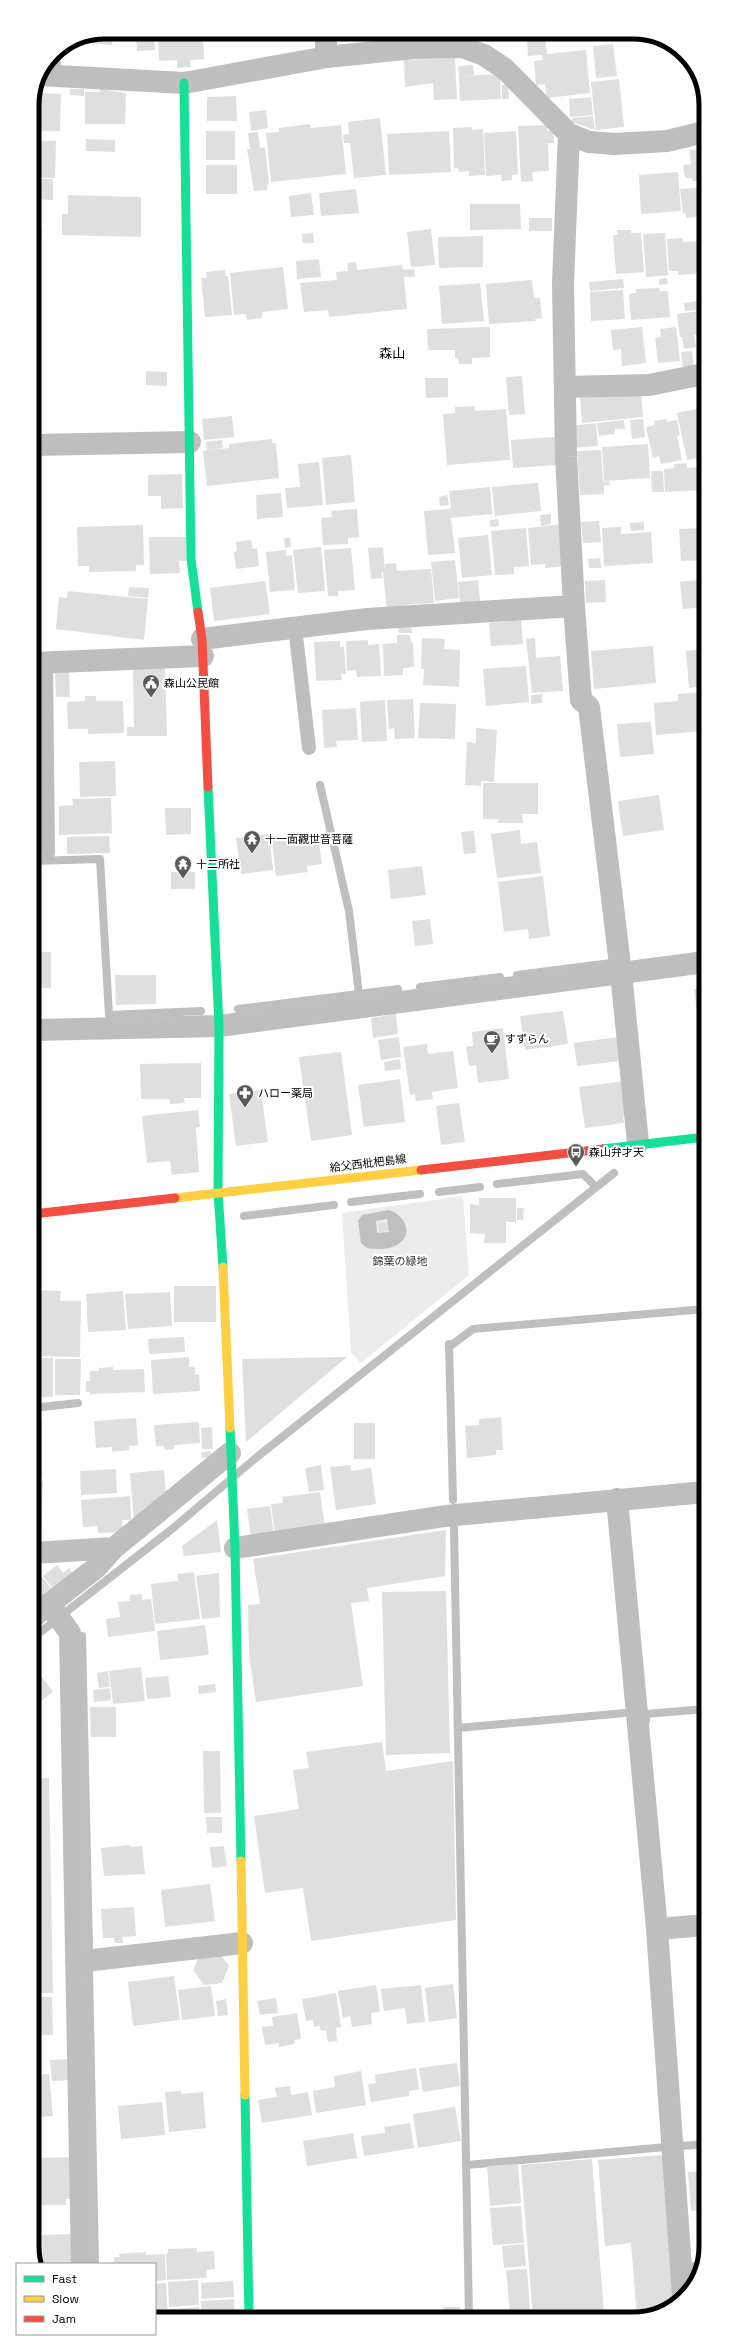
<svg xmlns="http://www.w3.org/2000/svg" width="738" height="2351" viewBox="0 0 738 2351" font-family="'Space Grotesk','Noto Sans JP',sans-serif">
  <rect width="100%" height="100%" fill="#fff"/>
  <path fill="#ececec" d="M463,1196L469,1275L361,1363L351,1353L342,1213Z"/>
  <path fill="#bfbfbf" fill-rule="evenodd" d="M389,1210C409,1217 414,1240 392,1247C384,1250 375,1249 367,1248L361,1243L358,1221L362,1215ZM387,1219L389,1232L377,1233L376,1221Z"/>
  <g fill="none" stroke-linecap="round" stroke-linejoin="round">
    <path stroke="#bfbfbf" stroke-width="8" d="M320,785L349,911L359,994
      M33,861L100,859L109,1015L201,1011
      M517,975L611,963
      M420,987L500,977
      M238,1009L398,989
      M703,1101L705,1099
      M497,1184L583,1174L596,1187
      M439,1192L480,1187
      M351,1202L420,1194
      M244,1216L334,1205
      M449,1344L453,1500
      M449,1347L473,1329L705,1309
      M33,1408L78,1403
      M454,1527L469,2317
      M82,1636L89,1947
      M34,1637L172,1529L257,1457L614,1173
      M646,1721V1714L705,1709
      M458,1728L625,1713
      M89,1970L95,2264
      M682,2146L706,2144
      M467,2165L666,2147
      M692,2266L693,2283"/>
  </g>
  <path fill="#dfdfdf" d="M105,32H113L112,45L70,42L77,37Z
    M136,32H154L155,50L137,51Z
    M158,32H203L204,59L190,60L191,67L177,68V60L159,61Z
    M341,32H385V36L342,41Z
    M468,32H482V37L469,39Z
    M545,38L547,54L586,50L590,93L547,98L545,84L536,85L534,61L543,60L542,55L528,56L527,40Z
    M613,44L617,76L596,78L593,46Z
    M455,58L457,99L434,100L433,83L405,87L404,60Z
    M473,65L474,75L459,76L458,66Z
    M500,74L501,99L460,101L459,76Z
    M619,79L624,127L596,130L591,82Z
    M502,85H508L509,99H502Z
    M70,89H84V96L70,95Z
    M100,89L126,93L125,124H85V92H100Z
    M39,93L61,94L60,131H38Z
    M236,96L237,121H207V97Z
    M591,97L593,115L570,117L569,99Z
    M266,110L268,128L251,131L249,112Z
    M593,116L595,130L572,122V118Z
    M380,118L386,175L354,178L350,143H344L343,135L349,134L348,122Z
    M310,124L311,128L341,125L346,174L271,182L266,133L279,132V128Z
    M547,125V131L553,130L554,143H548L549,171L532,172L533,181L521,182L518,126Z
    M472,127V130L483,129L485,175L469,176V171L459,172L458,168H454L453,128Z
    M206,131H235V160H206Z
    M449,131L451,172L389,175L387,134Z
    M516,131L518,174L512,175V180L502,181L501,175L486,176L484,133Z
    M258,132L260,148L265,147L269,184L267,185V190L254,191L247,149H250L248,133Z
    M86,139L115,140V152L86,151Z
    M32,140L56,141L55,178H32Z
    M704,149V180L693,181L692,178H685L683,165L691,164L689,150Z
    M206,165H237V194H206Z
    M678,172L681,211L641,214L639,175Z
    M33,179H53V200L33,199Z
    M704,187V216L686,218V213L683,214L680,189Z
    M356,189L359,213L321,216L319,193Z
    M311,193L314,215L291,217L289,196Z
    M68,195L141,197V237L62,235V214H68Z
    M470,204H520L521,229L470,230Z
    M529,218H552V231H529Z
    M32,229H42L41,246H32Z
    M431,229L435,265L411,267L407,232Z
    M617,230H631V233H641L644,272L616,274L613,235H618Z
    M313,233L314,243H303L302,234Z
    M665,233L668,275L646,277L643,234Z
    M483,236V267L439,268L438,237Z
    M683,238V242L704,241V273L678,275V271H669L667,239Z
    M319,259L321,277L297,279L296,261Z
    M356,262L357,270L402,265L403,270L414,269L415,277H404L407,309L329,317L328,310L304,312L300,283L337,280L336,272L348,271L347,263Z
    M283,267L288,309L262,312V318L247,320L246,314L234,315L230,273Z
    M225,270L226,276H228L232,315L205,317L201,278H207L206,272Z
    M667,278L668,284L659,285V279Z
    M623,279L624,288L590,291L589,282Z
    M532,280L534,298H540L542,318L535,319L536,321L489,324L486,284Z
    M480,283L484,321L442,324L439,286Z
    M659,288L660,291H668L670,317L631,320L629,294L636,293V289Z
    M623,290L625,319L591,321L590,292Z
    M698,301V310L685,311L684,303Z
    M704,301V328H703L700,302Z
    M699,311L702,334L694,335L696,347L684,349L682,337H680L677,314Z
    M490,327V357L472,358V364H459L458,358H455V350H428L427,329Z
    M642,327L646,363L622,366L621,349L613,350L611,330Z
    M676,327L680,361L658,363L655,338L661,337L660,329Z
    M692,351L694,368L683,369L681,352Z
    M146,371L167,372V386L146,385Z
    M522,376L525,414L509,415L506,377Z
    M425,378H448V397L426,398Z
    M641,392L643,417L582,423L580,398Z
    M704,401V411H703L701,402Z
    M474,406L475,411L506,409L510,460L447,465L443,414L455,413V407Z
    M701,408L704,420V457L687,460L677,413Z
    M232,416L234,437L204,440L202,419Z
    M643,419L645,437L632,439L630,420Z
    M666,419L667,422L677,420L680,435L677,436L682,460L661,464L659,456L653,458L646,427L655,425L654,421Z
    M624,420L625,429H615V434L599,436L597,423Z
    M596,423L598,446L573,448L571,426Z
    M555,437L557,465L513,468L511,440Z
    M272,439V443H276L279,478L207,486L203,451L207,450L206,442L222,440L223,448L209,450L229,448V444Z
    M648,444L650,478L604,481L602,447Z
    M601,450L603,482L609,481L610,485L604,486V494L580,495L577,451Z
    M351,455L355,502L326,505L322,458Z
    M319,462L323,505L287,508L285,488L300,487L298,464Z
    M687,463V468L704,467V490L665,492L664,469L674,468V464Z
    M651,471H663L664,492H652Z
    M182,474L183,508L161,509V496H148V475Z
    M538,483L541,511L495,516L492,487Z
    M490,487L492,514L451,518L455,553L428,555L424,511L451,509L449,491Z
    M281,493L283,517L257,519L256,495Z
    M447,495L449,505L440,506L439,497Z
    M357,509L359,537L348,538V544L323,545L321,518L332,517L331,511Z
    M551,514V524L541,526L540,515Z
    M498,519L499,526L490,527V520Z
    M599,521L601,542L583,543L581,522Z
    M644,522V530L631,531L630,523Z
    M562,524L566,566L545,568V564L531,565L528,528Z
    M143,525L144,565H136V571L89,572V566H78L77,527Z
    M621,527V534L651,532L653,563L604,566L602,528Z
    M526,528L529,566L514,567V574L495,575L491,531Z
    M704,528V560L681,561L679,529Z
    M488,535L492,575L462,578L458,538Z
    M149,537H186V561H179L180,573L150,574Z
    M284,538H290L291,547L285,548Z
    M251,540L253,549L257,548L259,566L236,569L234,552L237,551L236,542Z
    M321,547L325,591L298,593L293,550Z
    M383,547L385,572H381L383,578L371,579L368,548Z
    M351,548L355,590L338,591V596H328L324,550Z
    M286,550V556L292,555L295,590L270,592L266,552Z
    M600,558L601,568H589L588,559Z
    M455,560L459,598L435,601L431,562Z
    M396,563L397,571L431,569L434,603L404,605L405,610L387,611L383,572H385V564Z
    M704,579V607L683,609L680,582Z
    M478,580L480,601L460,603L458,582Z
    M605,580L606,602L586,603L585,581Z
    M265,581L270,614L214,621L210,588Z
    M129,587L149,588L148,598L128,596Z
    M68,591L148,599L144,640L56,629L59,597L67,598Z
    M521,620L523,644L491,646L489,623Z
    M411,625L412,633H399L398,626Z
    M397,635H410L411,643L413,642L414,667L403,668V675L384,676L383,644L397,643Z
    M422,638L445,639L444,649L460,650L459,687L423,685L424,669H421Z
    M535,638L536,658L560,656L563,691L532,693L526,639Z
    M368,640V645L379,644L381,676L357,677L356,670L347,671L346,641Z
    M340,641V647L344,646L346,674H341L342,680L316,681L314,642Z
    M653,646L656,683L594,689L591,651Z
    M704,649V686L689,688L686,651Z
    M526,666L529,702L486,706L483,669Z
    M165,668L167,736H127V727H134L133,669Z
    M41,672L42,695H33V673Z
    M69,672L70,697H56L55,673Z
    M704,692V731L656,735L654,703L678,701V694Z
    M542,694V703L531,704V695Z
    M85,696H96V701H123L124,733L88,734V729H68L67,702L85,701Z
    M413,699L415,738L395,739L394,728L389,729L387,700Z
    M385,700L387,741L362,742L360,702Z
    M420,703L456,704L455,739L418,738Z
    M356,708L358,740L336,741L337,747L324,748L322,710Z
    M651,722L654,754L620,757L617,724Z
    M476,728L497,730L494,782L481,781V786L465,785L467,742L476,743Z
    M33,739H42V755H33Z
    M115,761L116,796L80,797L79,762Z
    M483,783H538V814H522L523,823H498L499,819H483Z
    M659,795L664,830L623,836L618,801Z
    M111,798L112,833L59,835V806L73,805L72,799Z
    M33,800H35L36,843L33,844Z
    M165,808H191V834L166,835Z
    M520,830L521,844L537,842L541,873L497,878L491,834Z
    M474,831L476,853L464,854L461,832Z
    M269,834L273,870L241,874L236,838Z
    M109,836L110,853L67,854V837Z
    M318,836L322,864L307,866L308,872L276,876L272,841Z
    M422,866L426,895L391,899L388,870Z
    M171,872H195V889H171Z
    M543,876L550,936L529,939L528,929L504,932L498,882Z
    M430,919L433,944L415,946L412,921Z
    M33,952H51V988H39L38,980H33Z
    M115,975H156V1004L116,1005Z
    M705,988V1026H699L694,989Z
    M563,1011L568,1044L525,1050L520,1016Z
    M396,1014L398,1034L373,1038L371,1018Z
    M503,1028L509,1079L478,1083L476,1065L469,1066L466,1047L473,1046L472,1032Z
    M705,1030V1046L702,1047L700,1031Z
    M399,1037L401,1057L381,1060L378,1040Z
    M618,1037L621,1061L577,1066L574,1043Z
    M427,1044L428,1054L453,1051L458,1088L432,1092L433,1099L416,1101L415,1094L410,1095L403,1047Z
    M341,1052L352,1135L311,1141L299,1057Z
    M400,1059L401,1069L385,1071L384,1062Z
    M201,1063V1098H184L185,1103L169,1104L170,1099H141L140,1064Z
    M400,1079L405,1122L364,1127L358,1085Z
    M625,1081L629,1115L623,1116L624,1123L585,1128L579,1087Z
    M261,1090L268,1142L236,1146L229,1094Z
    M459,1103L465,1142L441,1145L436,1106Z
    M198,1110L200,1127L196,1128L199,1172L172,1175L170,1161L147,1163L142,1116Z
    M479,1198H516V1222H506V1243H484L485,1234L470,1233V1204L479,1205Z
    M517,1208H524L523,1220H517Z
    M387,1222L388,1231L379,1232L378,1223Z
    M174,1286H216V1322H174Z
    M33,1290L61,1291L60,1301H81L80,1357L33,1356Z
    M123,1291L126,1330L88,1332L86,1294Z
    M170,1292L172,1326L128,1329L125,1294Z
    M184,1337L185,1352L149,1354L148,1339Z
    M189,1357V1367H195V1375L199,1374L200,1391L153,1394L151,1360Z
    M347,1357L246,1442L242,1359Z
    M33,1358H53V1397H33Z
    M55,1359H81L80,1395H55Z
    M113,1367V1370L144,1369L145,1392L90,1394V1392H86V1381H90V1371H99V1368Z
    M501,1417L503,1450H496V1455L467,1458L465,1426L479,1425V1419Z
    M136,1418L138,1445L129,1446V1450L112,1452V1447L96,1448L94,1421Z
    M33,1419H42V1478H34Z
    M199,1422L200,1443L174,1445V1449L165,1450L164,1446H156L154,1425Z
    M354,1423H375V1459H354Z
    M212,1427L213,1449H202L201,1428Z
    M211,1451V1457L202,1458L201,1452Z
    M321,1465L324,1490L309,1492L305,1468Z
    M350,1465L351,1471L371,1468L376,1504L336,1510L330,1467Z
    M116,1469L117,1493L81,1495L80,1471Z
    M164,1470L166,1494L134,1520L130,1473Z
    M34,1481H43L41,1537H34Z
    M320,1492L325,1528L275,1535L271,1504L283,1503L282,1497Z
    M130,1496L131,1520H122L123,1532L98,1533L97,1526L83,1527L81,1500Z
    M270,1506L274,1535L251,1538L247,1509Z
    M217,1520L221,1552L184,1556L182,1546Z
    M446,1530L445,1576L367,1588L369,1601L351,1603L363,1686L256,1702L249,1654L248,1605L260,1604L253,1559Z
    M57,1565L63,1573L69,1568L76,1578L56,1593L43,1576Z
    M35,1567L55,1594L34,1610V1568Z
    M194,1572L200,1619L155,1624L151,1584L178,1581L177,1574Z
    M219,1573L220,1617L202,1619L196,1576Z
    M446,1591L450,1753L386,1755L382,1592Z
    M142,1594V1600L151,1599L155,1631L108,1637L106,1619L120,1617L118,1602L130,1601V1595Z
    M205,1625L209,1655L160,1660L157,1631Z
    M141,1667L145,1701L113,1704L109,1671Z
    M35,1668L53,1692L34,1707V1669Z
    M108,1671L110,1687L99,1688L97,1673Z
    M168,1676L171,1697L147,1699L145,1678Z
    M215,1684L216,1692L199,1694L198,1686Z
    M110,1688L111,1700L94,1702L93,1690Z
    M90,1707H116V1737H91Z
    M382,1742L386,1771L453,1761L456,1920L311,1941L303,1888L265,1893L254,1816L299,1809L293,1770L309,1768L306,1752Z
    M203,1751H220L221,1813H204Z
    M34,1778H49L53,1993H34Z
    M206,1817H222V1833H207Z
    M130,1845V1847L142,1846L145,1874L104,1876L101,1848Z
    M224,1846L227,1866L212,1868L210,1847Z
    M210,1884L215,1921L165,1927L161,1890Z
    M134,1907L136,1936L122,1937L123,1943H115L114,1938H103L101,1909Z
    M218,1951L229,1966L222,1983L204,1985L193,1970L200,1954Z
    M174,1976L180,2020L133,2026L128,1982Z
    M453,1984L457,2018L429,2022L425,1988Z
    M376,1985L380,2012L371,2013L372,2024L352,2027L350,2016L343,2018L338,1991Z
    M421,1985L425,2022L407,2024L405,2008L384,2011L381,1989Z
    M211,1986L215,2016L182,2020L178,1990Z
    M336,1993L341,2027L336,2028L337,2041L328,2042L326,2030L321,2031L320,2026L314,2027L313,2020L306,2021L302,1999Z
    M34,1997H52L53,2035H34Z
    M276,1998L278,2013L260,2015L257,2001Z
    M226,1999L228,2015L218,2016L216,2001Z
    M297,2013L301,2039L294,2040L295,2044L279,2047V2043L265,2045L262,2027L273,2026L272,2017Z
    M69,2059L71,2080L52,2081L50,2060Z
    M457,2063L460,2086L423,2092L419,2068Z
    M416,2068L419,2089L409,2091V2096L371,2102L368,2084L376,2083L375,2075Z
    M361,2071L366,2105L316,2113L313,2091L335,2087L334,2076Z
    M49,2074L53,2116L34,2118V2075Z
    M290,2086L291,2095L308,2092L312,2115L262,2123L258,2100L277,2097L275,2088Z
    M181,2091V2094L203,2092L206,2128L169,2132L165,2092Z
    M162,2102L165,2135L121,2139L118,2106Z
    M455,2107L461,2141L418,2148L413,2114Z
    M410,2123L414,2148L364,2156L361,2136L385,2133L384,2127Z
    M353,2133L357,2158L307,2166L303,2141Z
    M34,2154H37L38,2194H34Z
    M664,2155L676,2301L652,2317H637L631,2243L605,2246L598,2160Z
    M74,2157L75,2199H66V2205H40L39,2158Z
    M592,2159L604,2313L587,2315V2317H533L521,2165Z
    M518,2164L521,2203L490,2206L487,2166Z
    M706,2171V2210L691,2211L688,2172Z
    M521,2206L524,2243L493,2245L490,2208Z
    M75,2234L72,2264H43L42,2235Z
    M34,2235H40V2264H34Z
    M524,2244L526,2266L504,2268L502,2246Z
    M197,2248V2252L214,2251L215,2269L206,2270L207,2278L167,2280L166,2254L168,2253V2249Z
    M146,2252V2255L165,2254L166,2280L155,2281V2264H101L114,2262V2257H120L119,2254Z
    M527,2269L530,2312L510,2314L506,2270Z
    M198,2280L199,2305L169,2307L168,2282Z
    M233,2281L234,2297L202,2299L201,2283Z
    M166,2283L168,2319H155V2284Z
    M234,2299L235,2318H202L201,2301Z
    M199,2307L200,2318L171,2319L170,2309Z
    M443,2307H460V2317H443Z
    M528,2315L529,2317H514V2316Z
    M388,2316H434V2317L388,2318Z"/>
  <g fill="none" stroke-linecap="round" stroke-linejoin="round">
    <path stroke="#bebebe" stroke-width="14" d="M53,76L54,53
      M295,627L309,748
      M46,662L48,853"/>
    <path stroke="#bebebe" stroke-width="22" d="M325,32L327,57
      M39,75L184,83L327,57L414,48L462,47L484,55L505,69L569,134L589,142L614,144L667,141L704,132
      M569,134L563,284L566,457L574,606L581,700L589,707L621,973L638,1143
      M565,387L649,385L704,374
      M32,445L190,442
      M202,639L367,619L574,606
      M33,663L203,656
      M33,1030L219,1026L705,962
      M617,1499L657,1929L683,2296
      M235,1548L445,1516L705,1492
      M34,1553L114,1548L230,1453
      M49,1604L70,1633L82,2264
      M34,1616L97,1567L114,1548
      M657,1929L706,1925
      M76,1962L242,1943"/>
    <path stroke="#16e098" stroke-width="9" d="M184,83L191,559L198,612
      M208,787L219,1026L218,1192L223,1267
      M603,1149L705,1137
      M230,1428L235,1548L241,1861
      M245,2095L249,2318"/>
    <path stroke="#ffcf43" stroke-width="9" d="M175,1198L421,1170
      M223,1267L230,1428
      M241,1861L245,2095"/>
    <path stroke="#f24e42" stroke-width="9" d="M198,612L202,639L208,787
      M421,1170L603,1149
      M33,1214L175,1198"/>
  </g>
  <defs>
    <g id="civic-pin" transform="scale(0.9)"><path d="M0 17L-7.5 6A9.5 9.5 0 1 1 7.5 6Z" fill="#595959" stroke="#fff"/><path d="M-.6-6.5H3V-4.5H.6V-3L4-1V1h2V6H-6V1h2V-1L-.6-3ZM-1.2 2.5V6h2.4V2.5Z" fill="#fff"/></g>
    <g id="temple-pin" transform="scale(0.9)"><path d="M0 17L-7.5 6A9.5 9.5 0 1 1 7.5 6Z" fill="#595959" stroke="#fff"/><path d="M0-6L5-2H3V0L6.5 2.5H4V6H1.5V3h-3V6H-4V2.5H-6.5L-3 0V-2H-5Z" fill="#fff"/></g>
    <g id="cafe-pin" transform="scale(0.9)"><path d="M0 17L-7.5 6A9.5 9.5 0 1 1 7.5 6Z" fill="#595959" stroke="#fff"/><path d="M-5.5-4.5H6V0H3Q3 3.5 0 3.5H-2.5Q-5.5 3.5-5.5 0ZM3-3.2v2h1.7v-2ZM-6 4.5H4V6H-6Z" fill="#fff"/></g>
    <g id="pharmacy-pin" transform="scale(0.9)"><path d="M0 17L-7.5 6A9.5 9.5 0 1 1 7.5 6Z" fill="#595959" stroke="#fff"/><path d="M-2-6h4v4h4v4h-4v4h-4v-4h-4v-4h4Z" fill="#fff"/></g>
    <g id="bus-pin" transform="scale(0.9)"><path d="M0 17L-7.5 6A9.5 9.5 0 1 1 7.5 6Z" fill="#595959" stroke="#fff"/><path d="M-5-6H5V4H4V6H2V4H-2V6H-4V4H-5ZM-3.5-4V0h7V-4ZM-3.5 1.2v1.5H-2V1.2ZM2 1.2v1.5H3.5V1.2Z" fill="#fff"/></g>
  </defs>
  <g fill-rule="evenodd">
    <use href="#civic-pin" x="151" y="683"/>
    <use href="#temple-pin" x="252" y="839"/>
    <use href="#temple-pin" x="183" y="864"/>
    <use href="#cafe-pin" x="492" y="1039"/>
    <use href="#pharmacy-pin" x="245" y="1093"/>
    <use href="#bus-pin" x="576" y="1152"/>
  </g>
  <g text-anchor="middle" stroke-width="4" stroke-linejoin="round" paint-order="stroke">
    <g font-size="11" fill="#000" stroke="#fff" text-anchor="start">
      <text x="164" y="687">森山公民館</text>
      <text x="265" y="843">十一面觀世音菩薩</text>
      <text x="196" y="868">十二所社</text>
      <text x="505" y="1043">すずらん</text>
      <text x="258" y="1097">ハロー薬局</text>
      <text x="589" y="1156">森山弁才天</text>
    </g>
    <g font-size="11" fill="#000" stroke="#fff">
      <text transform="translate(368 1163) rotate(-7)" y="4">給父西枇杷島線</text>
    </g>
    <g font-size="11" fill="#333" stroke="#fff">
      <text x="400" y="1265">錦葉の緑地</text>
    </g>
    <g font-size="13" fill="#000" stroke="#fff">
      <text x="392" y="358">森山</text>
    </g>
  </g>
  <path d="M0 0H738V2351H0ZM105 39H633A66 66 0 0 1 699 105V2246A66 66 0 0 1 633 2312H105A66 66 0 0 1 39 2246V105A66 66 0 0 1 105 39Z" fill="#fff" fill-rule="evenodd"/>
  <path fill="none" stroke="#000" stroke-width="5" d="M105 39H633A66 66 0 0 1 699 105V2246A66 66 0 0 1 633 2312H105A66 66 0 0 1 39 2246V105A66 66 0 0 1 105 39Z"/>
  <rect x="16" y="2263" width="140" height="72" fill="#ffffff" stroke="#999999"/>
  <rect x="24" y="2276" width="20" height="6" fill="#16e098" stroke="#999999"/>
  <text x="52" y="2283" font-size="12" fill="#000000">Fast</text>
  <rect x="24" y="2296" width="20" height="6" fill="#ffcf43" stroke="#999999"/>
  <text x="52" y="2303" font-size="12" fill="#000000">Slow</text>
  <rect x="24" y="2316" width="20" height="6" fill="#f24e42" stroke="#999999"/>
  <text x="52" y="2323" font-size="12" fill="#000000">Jam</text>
</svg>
